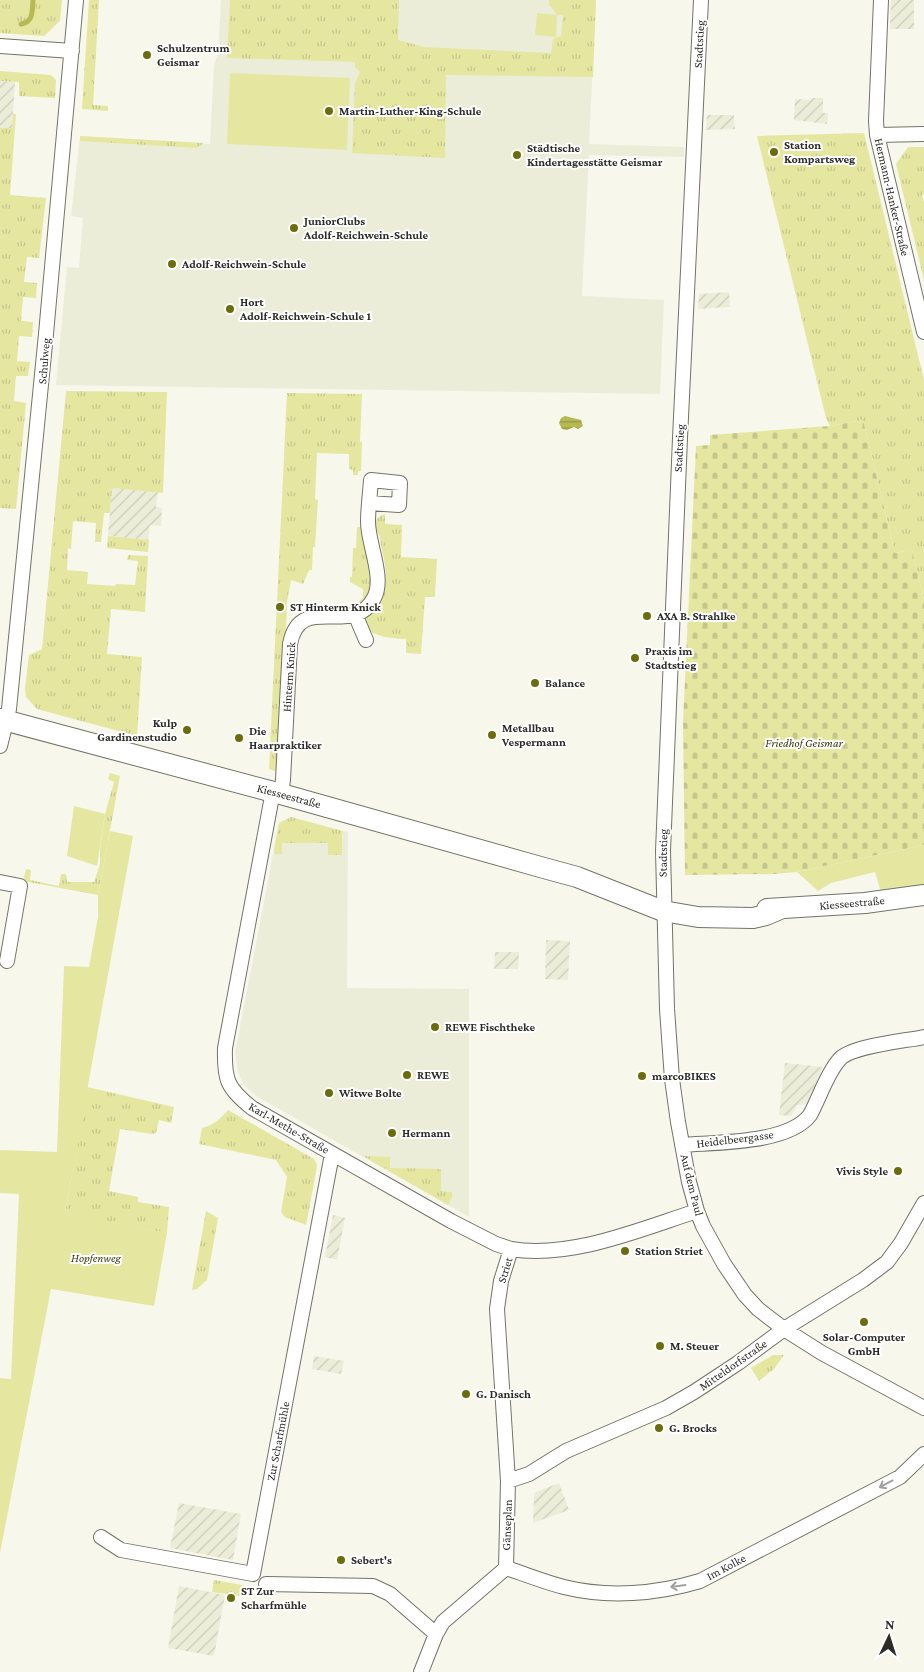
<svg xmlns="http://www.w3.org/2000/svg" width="924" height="1672" viewBox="0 0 924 1672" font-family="'Crimson Pro',serif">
  <defs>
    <pattern id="industrial-furrows" width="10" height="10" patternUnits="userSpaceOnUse" patternTransform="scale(1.25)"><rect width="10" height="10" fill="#ecedd9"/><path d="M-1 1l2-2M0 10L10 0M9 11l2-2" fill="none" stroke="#cbcbba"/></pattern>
    <pattern id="grass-tufts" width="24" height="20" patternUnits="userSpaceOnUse" patternTransform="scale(1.25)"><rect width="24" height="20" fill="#e5e7a1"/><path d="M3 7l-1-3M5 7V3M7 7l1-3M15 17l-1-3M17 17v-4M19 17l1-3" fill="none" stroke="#c5c68b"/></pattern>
    <pattern id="cemetery-stones" width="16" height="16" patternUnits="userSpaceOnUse" patternTransform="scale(1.25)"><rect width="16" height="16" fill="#e5e7a1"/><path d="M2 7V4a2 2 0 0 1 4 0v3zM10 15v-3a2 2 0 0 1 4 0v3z" fill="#c5c68b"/></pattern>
    <pattern id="water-rules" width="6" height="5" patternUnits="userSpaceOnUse" patternTransform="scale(1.25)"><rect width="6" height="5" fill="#b7b955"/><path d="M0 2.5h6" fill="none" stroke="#959746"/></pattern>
  </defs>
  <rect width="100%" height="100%" fill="#f7f7eb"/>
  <path fill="#ecedd9" d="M221,0H596L589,144L684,147V157L589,155L582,296L664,300L660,394L56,385L67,267L79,268L83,218L71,216L80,136L210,144L214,65L218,54Z
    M291,817L348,832L347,988L469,989V1217L256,1096L244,1085L238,1072L235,1053L279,823Z"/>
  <path fill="url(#industrial-furrows)" d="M891,0H914V29H890Z
    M0,81L15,82L12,128H0Z
    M813,98H823V113H828L827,124L794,120L795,99L809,100Z
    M707,115H734L735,129L706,130Z
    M729,292L730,307L698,309L699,294Z
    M112,488L158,492L156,507L162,508L161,526L150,525L148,540L108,536Z
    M546,940L570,941L568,980L545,979Z
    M495,952H519L518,969H494Z
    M785,1063L823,1067L807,1104L797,1105L791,1116L779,1115Z
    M333,1215L345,1218L337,1260L325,1257Z
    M314,1356L344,1361L341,1374L312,1369Z
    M559,1483L569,1510L533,1523L534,1493Z
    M179,1503L241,1514L233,1560L170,1548Z
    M179,1586L225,1595L214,1656L168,1648Z"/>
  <path fill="url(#grass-tufts)" d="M0,0H62L60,21L44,36L0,33Z
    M89,0H99L93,105L108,106V111L82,109Z
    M230,0H399L398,40L424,47L551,53L553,39L556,37L561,36L563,15H557L549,4V0H596L593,77L446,75L445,158L352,153L355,83L360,72L355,67V62L227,58Z
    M0,71L51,75L56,80L55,98L19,96V82L0,81Z
    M13,114H16L10,195L46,198L39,258L27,257L24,282L37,283L36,298L23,297L21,321L33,322L32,337L19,336L17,361L30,362L28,376H16L14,401L26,403L16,509L0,508V128H12Z
    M864,133L924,380V600L912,550L895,553L863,420L830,426L826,418L757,136Z
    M80,136L204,143L197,148L80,141Z
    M908,147H924V194L922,195L924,202V280L896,164Z
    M66,391L167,392L163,493L112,488L110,513H104L101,542H95L96,523L73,521L71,549L68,548L67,570L88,572L87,584L115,586L116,584L135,585L138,561L127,560L128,555L148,556L145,612L111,609L107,654L142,657L137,736L37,709L26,697L25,688L29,655L42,649Z
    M287,393L362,394L360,442H362L361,471H358V475H353V470L349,469V454L317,453L315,499L318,500L315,547H313L312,570H309L303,584L291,580L287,602L286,631L284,637L278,768L275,771L269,769Z
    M385,514V524L402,525L401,557L437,559L435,597H425L421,654L406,653V639C390,638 376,638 364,626L365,616L372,608L378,609C392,579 384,564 379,534L374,532C375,522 375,517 385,514Z
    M357,527H362L372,582C371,595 364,601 354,609L349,608V605H354L363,598V589L350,582V577H352L353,548H356Z
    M108,536L149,540L148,552L107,548Z
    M110,773L120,776L98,895L23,881L26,869L31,870L30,880L59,886L61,874H66L67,882H94L100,864V849L105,814L114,782L108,779Z
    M291,817L342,831V855H328V843H282V854H275L274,849L279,823Z
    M87,1087L174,1107L171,1123L159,1120L156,1133L152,1134L120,1129L109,1191L138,1197V1202L169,1207L167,1233L65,1214Z
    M228,1110L314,1159L317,1165L316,1172L306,1225L285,1217L281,1212L287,1177L276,1160L199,1144L202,1128C214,1125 220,1119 228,1110Z
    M363,1156L390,1157V1168L441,1169V1191L452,1192V1197L448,1205Z
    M206,1211L218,1218L207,1280L197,1289L192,1290Z
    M773,1355H784L774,1369L759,1381L751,1368Z
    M214,1580L242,1585L240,1596L212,1592Z"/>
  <path fill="url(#cemetery-stones)" d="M863,420L895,553L912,550L924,600V845L797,872L773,874L685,875L683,722L696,446L710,445V435L830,426Z"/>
  <path fill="#e5e7a1" d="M537,13L557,15L556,37L535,35Z
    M230,73L350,78L347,150L227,144Z
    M74,806L105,814L97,866L67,856Z
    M110,831L133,836L65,1213L167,1233L154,1306L51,1289L0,1553V1378L11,1379L19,1194L0,1193V1150L57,1152L64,966L89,967L98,917V895Z
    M924,845V887L881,892L875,872L831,883L818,891L797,872Z"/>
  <path fill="url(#water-rules)" d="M565,416L581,420L583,426L578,429L574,427L567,430L562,429L559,423L561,418Z"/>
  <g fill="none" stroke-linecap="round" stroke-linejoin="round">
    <path stroke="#b7b955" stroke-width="5" d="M21,24C34,22 32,10 33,0"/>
    <g stroke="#737369" stroke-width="16">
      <path id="street" d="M701,0L680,438L663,851L667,1009L672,1079L678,1122L689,1182L697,1211L703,1226L724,1264L745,1295L758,1309L784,1329L822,1353L924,1408
        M881,0L876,121L877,135L924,332
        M0,46L72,51
        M877,135L924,134
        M355,614L366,640
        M0,746L9,709L46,334L76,0
        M273,791L225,1048C224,1080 227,1088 252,1108L451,1221L496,1244L511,1249
        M281,794L283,780L290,644C300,591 353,639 374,598C385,578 368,544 368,522C368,509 370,494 371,480L400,483L399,505L369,503
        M0,882L20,886L7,961
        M682,1145C716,1142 788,1144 810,1115C820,1097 826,1075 839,1060C850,1046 905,1041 924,1037
        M508,1481L529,1474L566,1451L666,1408L694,1392L738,1363L784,1329L863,1280L887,1262L901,1243L924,1203
        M101,1537L121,1550L253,1574L332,1154
        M506,1568L508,1481L497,1309L501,1281L511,1249C571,1259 641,1229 697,1211
        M506,1568C525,1574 544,1582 564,1587C608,1598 657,1594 700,1581L900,1477L924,1454
        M266,1584L373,1586L390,1594L436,1634
        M421,1672L436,1634L443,1622L506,1568"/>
    </g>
    <g stroke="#737369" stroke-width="22">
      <path id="secondary" d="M0,719L281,794L544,868L577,877L663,911L698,917L753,918L766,915L780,909
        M767,909L865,903L924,895"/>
    </g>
    <use href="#street" stroke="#fff" stroke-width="14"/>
    <use href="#secondary" stroke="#fff" stroke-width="20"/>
  </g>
  <defs><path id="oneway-shaft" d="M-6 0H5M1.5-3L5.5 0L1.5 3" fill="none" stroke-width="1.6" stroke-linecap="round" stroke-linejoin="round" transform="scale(1.25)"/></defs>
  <g stroke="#a0a09e">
    <use href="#oneway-shaft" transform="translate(886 1484) rotate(152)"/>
    <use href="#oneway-shaft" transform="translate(678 1586) rotate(172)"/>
  </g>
  <g fill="#6c6c0d" stroke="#fff" stroke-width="2">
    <circle cx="147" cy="55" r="5"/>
    <circle cx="329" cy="111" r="5"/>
    <circle cx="774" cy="152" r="5"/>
    <circle cx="517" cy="155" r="5"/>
    <circle cx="294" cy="228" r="5"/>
    <circle cx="172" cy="264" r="5"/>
    <circle cx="230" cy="309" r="5"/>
    <circle cx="280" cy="607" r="5"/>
    <circle cx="647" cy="616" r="5"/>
    <circle cx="635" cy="658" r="5"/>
    <circle cx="535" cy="683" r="5"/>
    <circle cx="187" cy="730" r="5"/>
    <circle cx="492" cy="735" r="5"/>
    <circle cx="239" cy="738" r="5"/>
    <circle cx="435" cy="1027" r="5"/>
    <circle cx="407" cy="1075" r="5"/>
    <circle cx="642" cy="1076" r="5"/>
    <circle cx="329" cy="1093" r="5"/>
    <circle cx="392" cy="1133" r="5"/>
    <circle cx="898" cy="1171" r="5"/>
    <circle cx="625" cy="1251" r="5"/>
    <circle cx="864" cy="1322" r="5"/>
    <circle cx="660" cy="1346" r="5"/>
    <circle cx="466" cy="1394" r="5"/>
    <circle cx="659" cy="1428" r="5"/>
    <circle cx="341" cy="1560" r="5"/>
    <circle cx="231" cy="1598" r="5"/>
  </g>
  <g text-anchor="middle" stroke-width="4" stroke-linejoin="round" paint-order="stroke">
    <g font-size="12" fill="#2c2c28" stroke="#fff">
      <text transform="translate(699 44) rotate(-87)" y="4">Stadtstieg</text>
      <text transform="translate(892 197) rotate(77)" y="4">Hermann-Hanker-Straße</text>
      <text transform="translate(44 361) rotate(-85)" y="4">Schulweg</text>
      <text transform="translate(679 448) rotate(-87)" y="4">Stadtstieg</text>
      <text transform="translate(289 677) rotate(-86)" y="4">Hinterm Knick</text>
      <text transform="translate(289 796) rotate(15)" y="4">Kiesseestraße</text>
      <text transform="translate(663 853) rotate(-89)" y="4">Stadtstieg</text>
      <text transform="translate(852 903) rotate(-5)" y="4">Kiesseestraße</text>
      <text transform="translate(289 1128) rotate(30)" y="4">Karl-Methe-Straße</text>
      <text transform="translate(735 1139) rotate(-7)" y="4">Heidelbeergasse</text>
      <text transform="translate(692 1185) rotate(76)" y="4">Auf dem Paul</text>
      <text transform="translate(505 1270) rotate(-73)" y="4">Striet</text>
      <text transform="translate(733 1365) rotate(-35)" y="4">Mitteldorfstraße</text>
      <text transform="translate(278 1441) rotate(-79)" y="4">Zur Scharfmühle</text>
      <text transform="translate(507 1525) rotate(-88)" y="4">Gänseplan</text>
      <text transform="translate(726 1567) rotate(-28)" y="4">Im Kolke</text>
    </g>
    <g font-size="12" font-weight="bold" fill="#2c2c28" stroke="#fff" text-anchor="start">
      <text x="157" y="52">Schulzentrum<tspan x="157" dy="14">Geismar</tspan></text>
      <text x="339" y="115">Martin-Luther-King-Schule</text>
      <text x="784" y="149">Station<tspan x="784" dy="14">Kompartsweg</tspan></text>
      <text x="527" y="152">Städtische<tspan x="527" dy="14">Kindertagesstätte Geismar</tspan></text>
      <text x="304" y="225">JuniorClubs<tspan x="304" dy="14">Adolf-Reichwein-Schule</tspan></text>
      <text x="182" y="268">Adolf-Reichwein-Schule</text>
      <text x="240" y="306">Hort<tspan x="240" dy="14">Adolf-Reichwein-Schule 1</tspan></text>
      <text x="290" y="611">ST Hinterm Knick</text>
      <text x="657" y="620">AXA B. Strahlke</text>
      <text x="645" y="655">Praxis im<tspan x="645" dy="14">Stadtstieg</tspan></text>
      <text x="545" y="687">Balance</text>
      <text x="177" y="727" text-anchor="end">Kulp<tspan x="177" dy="14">Gardinenstudio</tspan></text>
      <text x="502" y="732">Metallbau<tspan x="502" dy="14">Vespermann</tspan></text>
      <text x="249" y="735">Die<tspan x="249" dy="14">Haarpraktiker</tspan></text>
      <text x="445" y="1031">REWE Fischtheke</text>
      <text x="417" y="1079">REWE</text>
      <text x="652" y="1080">marcoBIKES</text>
      <text x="339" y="1097">Witwe Bolte</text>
      <text x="402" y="1137">Hermann</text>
      <text x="888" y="1175" text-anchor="end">Vivis Style</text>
      <text x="635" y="1255">Station Striet</text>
      <text x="864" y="1341" text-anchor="middle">Solar-Computer<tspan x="864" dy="14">GmbH</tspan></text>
      <text x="670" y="1350">M. Steuer</text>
      <text x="476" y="1398">G. Danisch</text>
      <text x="669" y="1432">G. Brocks</text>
      <text x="351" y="1564">Sebert's</text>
      <text x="241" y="1595">ST Zur<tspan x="241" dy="14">Scharfmühle</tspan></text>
    </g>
    <g font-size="12" font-style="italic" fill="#3d3d13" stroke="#fff">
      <text x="804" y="747">Friedhof Geismar</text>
      <text x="96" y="1262">Hopfenweg</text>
    </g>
  </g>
  <g transform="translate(889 1637) rotate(4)" stroke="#ffffff" stroke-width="4" paint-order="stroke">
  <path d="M0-4L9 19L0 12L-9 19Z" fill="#2c2c28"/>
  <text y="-8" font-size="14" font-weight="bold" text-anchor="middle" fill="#2c2c28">N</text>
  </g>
</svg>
